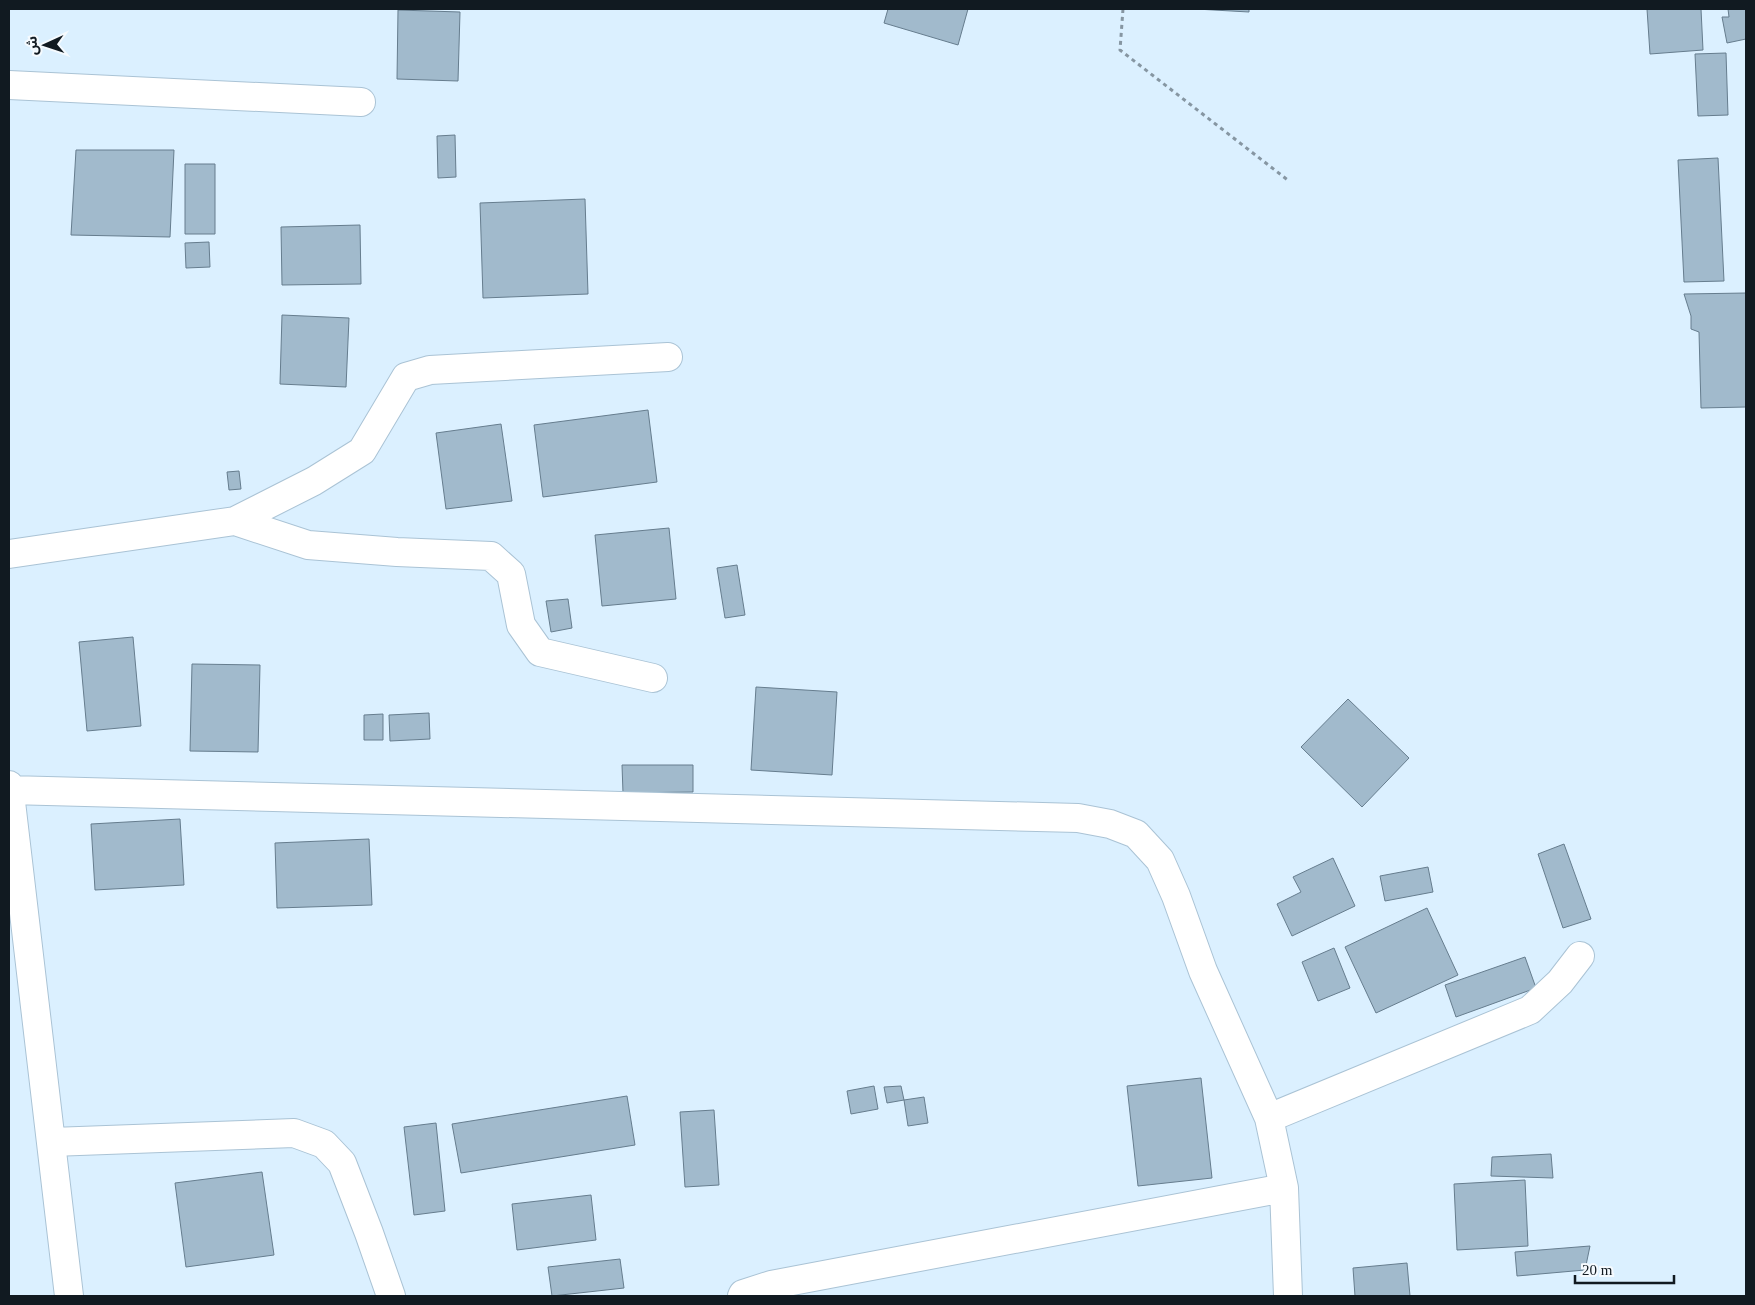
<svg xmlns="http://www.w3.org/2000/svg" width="1755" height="1305" viewBox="0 0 1755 1305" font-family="'Times New Roman','Noto Sans Arabic',serif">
  <rect width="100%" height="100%" fill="#dbf0ff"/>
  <path fill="#a1bacc" stroke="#667d8e" d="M888,9H968L958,45L884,23Z
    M1196,9H1249V12Z
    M1647,9H1701L1703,50L1650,54Z
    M1728,9H1746V39L1727,43L1722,17H1729Z
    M398,10L460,12L458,81L397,79Z
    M1726,53L1728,115L1698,116L1695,54Z
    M455,135L456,177L438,178L437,136Z
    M76,150H174L170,237L71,235Z
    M1718,158L1724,281L1684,282L1678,160Z
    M185,164H215V234H185Z
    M585,199L588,294L483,298L480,203Z
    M360,225L361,284L282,285L281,227Z
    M209,242L210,267L186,268L185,243Z
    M1746,293V407L1701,408L1699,332L1691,329V316L1684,294Z
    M282,315L349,318L346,387L280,384Z
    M648,410L657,482L543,497L534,425Z
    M501,424L512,501L446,509L436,433Z
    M239,471L241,489L229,490L227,472Z
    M669,528L676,599L602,606L595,535Z
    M737,565L745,615L725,618L717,568Z
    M568,599L572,628L551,632L546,601Z
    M133,637L141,726L87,731L79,642Z
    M192,664L260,665L258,752L190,751Z
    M756,687L837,692L832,775L751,770Z
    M1348,699L1409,758L1362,807L1301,747Z
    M429,713L430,739L390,741L389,715Z
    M383,714V740H364V715Z
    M622,765H693V792L623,793Z
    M180,819L184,885L95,890L91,824Z
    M369,839L372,905L277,908L275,843Z
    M1564,844L1591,919L1563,928L1538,854Z
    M1333,858L1355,906L1292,936L1277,904L1301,892L1293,877Z
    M1428,867L1433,892L1385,901L1380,876Z
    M1427,908L1458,975L1376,1013L1345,947Z
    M1334,948L1350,988L1318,1001L1302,962Z
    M1525,957L1536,988L1456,1017L1445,985Z
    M1201,1078L1212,1178L1138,1186L1127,1086Z
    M874,1086L878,1109L851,1114L847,1091Z
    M901,1086L904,1100L887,1103L884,1087Z
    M627,1096L635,1145L461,1173L452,1124Z
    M924,1097L928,1123L908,1126L904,1100Z
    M714,1110L719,1185L685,1187L680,1112Z
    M436,1123L445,1211L414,1215L404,1127Z
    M1551,1154L1553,1178L1491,1176L1492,1157Z
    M262,1172L274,1255L186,1267L175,1183Z
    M1525,1180L1528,1246L1457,1250L1454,1184Z
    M591,1195L596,1240L517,1250L512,1204Z
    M1590,1246L1585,1270L1517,1276L1515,1252Z
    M620,1259L624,1288L552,1296L548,1267Z
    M1407,1263L1410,1296H1355L1353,1268Z"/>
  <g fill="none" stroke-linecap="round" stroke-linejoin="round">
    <g stroke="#aac3d5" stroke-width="30">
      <path id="minor" d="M9,85L361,102
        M235,521L308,545L397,552L491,556L511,574L521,625L540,652L653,678
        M9,554L235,521L314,481L362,451L406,377L430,370L668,357
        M9,785L69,1296
        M9,790L1078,818L1110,824L1136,834L1160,860L1176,896L1203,971L1269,1118L1284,1188L1288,1296
        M1269,1118L1530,1010L1560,982L1580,956
        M52,1142L294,1133L324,1144L342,1163L369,1233L391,1296
        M742,1296L743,1294L771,1285L1284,1188"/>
    </g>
    <path stroke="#8696a2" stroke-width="3" stroke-dasharray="4 4" stroke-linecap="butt" d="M1123,9L1120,50L1289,181"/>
    <use href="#minor" stroke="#fff" stroke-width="28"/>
  </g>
  <rect width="1755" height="1305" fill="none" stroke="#111a21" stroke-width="20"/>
  <g transform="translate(45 45) rotate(267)" stroke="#f5fafe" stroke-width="4" paint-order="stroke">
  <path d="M0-4L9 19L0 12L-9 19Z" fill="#111a21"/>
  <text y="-8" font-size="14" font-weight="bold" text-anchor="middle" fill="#111a21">ش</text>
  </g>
  <path d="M1575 1275v8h99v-8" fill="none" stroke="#111a21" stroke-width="2.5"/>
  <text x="1582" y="1275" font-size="15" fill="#111a21" stroke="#f5fafe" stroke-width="4" paint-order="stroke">20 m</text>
</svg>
